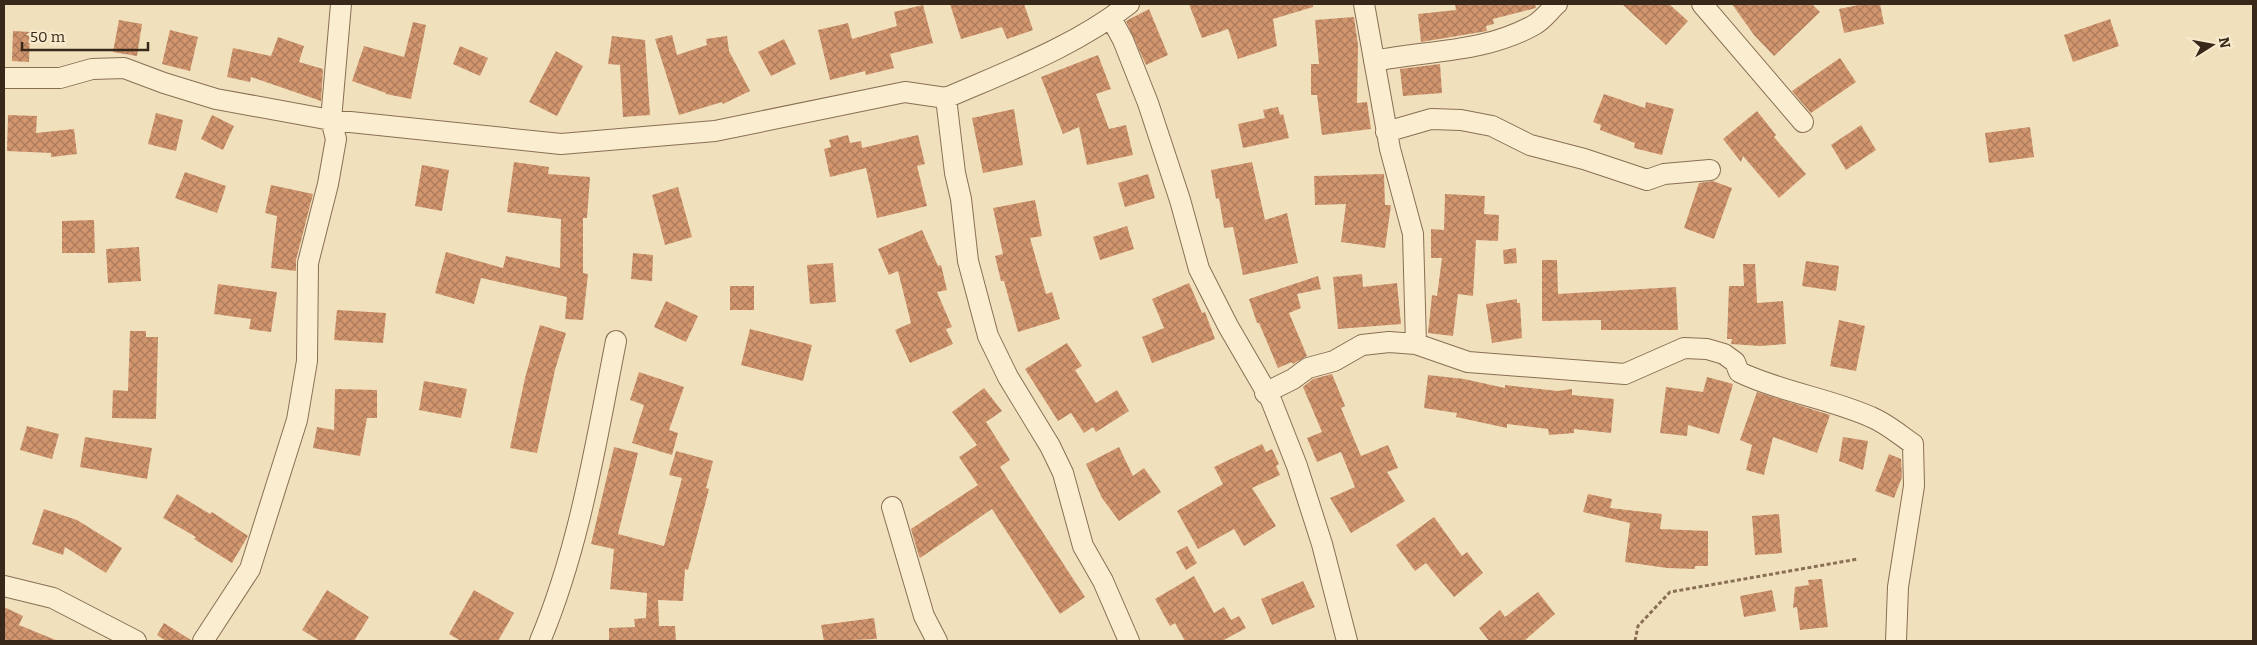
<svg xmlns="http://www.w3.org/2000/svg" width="2257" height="645" viewBox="0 0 2257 645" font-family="Bitter,serif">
  <defs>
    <pattern id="building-cross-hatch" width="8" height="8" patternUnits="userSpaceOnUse" patternTransform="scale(1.25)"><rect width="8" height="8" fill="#d2966f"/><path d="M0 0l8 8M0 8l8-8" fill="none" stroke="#ab7a5a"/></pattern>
  </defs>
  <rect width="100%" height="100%" fill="#f1e0bc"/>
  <path fill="url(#building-cross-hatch)" d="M950,4H1024L1033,30L1007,39L1002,27L961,39Z
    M1189,4H1313V7L1273,19L1277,46L1238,59L1228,29L1202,38Z
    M1455,4H1535L1536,8L1493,19L1494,24L1486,26L1487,31L1421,42L1418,14L1456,10Z
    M1622,4H1669L1688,21L1666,45Z
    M1732,4H1812L1820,12L1774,56L1754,35Z
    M1863,4H1880L1884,24L1844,33L1839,9Z
    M923,5L933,43L890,54L894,68L866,75L865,71L830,80L818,30L848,23L852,39L897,26L894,12Z
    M1149,9L1168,55L1146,65L1126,21Z
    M1354,17L1358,45L1357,103L1367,102L1371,129L1322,135L1317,95H1311V64H1319L1315,20Z
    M2110,19L2119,46L2073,62L2064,35Z
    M119,20L142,24L137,56L113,52Z
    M413,22L426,25L411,99L386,94V93L352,81L364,46L404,57Z
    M170,30L198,37L190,71L162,64Z
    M13,31L30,32L29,62L12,61Z
    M672,35L677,55L707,45L706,39L727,36L729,51L750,91L723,104L722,102L679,115L655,39Z
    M612,36L645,40L650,115L623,117L620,65L608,64Z
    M278,37L304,46L299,62L323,69L321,101L251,77L250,82L227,77L233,48L271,56Z
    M784,39L796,64L771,76L758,52Z
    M460,46L488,58L480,76L453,64Z
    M556,51L583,66L557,116L529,102Z
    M1098,55L1111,89L1096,94L1109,129L1126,125L1133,155L1087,165L1079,127L1063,134L1041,77Z
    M1840,58L1856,82L1811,113L1792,91Z
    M1440,64L1442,93L1403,96L1400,69Z
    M1604,94L1645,108L1646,102L1674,109L1662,155L1634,148L1635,143L1600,130L1601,125L1593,122Z
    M1278,107L1280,115L1283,114L1289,138L1243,148L1238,124L1265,118L1263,110Z
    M1014,109L1023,165L983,173L972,118Z
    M1757,111L1776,135L1774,137L1806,174L1779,198L1743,156L1741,162L1723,139Z
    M156,113L183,120L176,151L148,144Z
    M8,115L37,116L36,133L74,129L77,154L51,157V153L7,151Z
    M212,115L234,126L223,150L201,139Z
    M1861,125L1876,150L1846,170L1831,145Z
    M2030,127L2034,157L1989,163L1985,133Z
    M848,135L850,143L861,141L862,148L918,135L925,164L917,166L927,206L877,218L866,168L830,177L824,149L831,147L829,140Z
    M514,162L549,167L548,174L590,177L587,218H583V273L588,274L583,320L565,319L567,297L481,278L474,304L435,293L446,252L503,268L506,256L560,268L561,219L507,212Z
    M1252,162L1265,220L1287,213L1298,263L1243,275L1233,227L1224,228L1219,198L1216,199L1211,170Z
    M422,165L449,170L442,211L415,206Z
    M185,172L226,186L217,213L175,198Z
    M1148,174L1155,198L1125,207L1118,183Z
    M1384,174L1385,205H1391L1385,248L1341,242L1346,204L1315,205L1314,176Z
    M1713,181L1732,188L1714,239L1684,228L1699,183Z
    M271,185L313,194L296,260V271L271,268L277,216L265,213Z
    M678,187L692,237L665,245L652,195Z
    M1445,194L1485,196L1484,214L1499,215L1498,241L1476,240L1473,296L1458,294L1453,336L1428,333L1432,295L1437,296L1442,258H1431V229L1444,230Z
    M1035,200L1042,236L1030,238L1046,294L1052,292L1060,319L1018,332L1004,281H1001L995,256L1003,254L993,208Z
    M94,220L95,253H62V221Z
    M1127,226L1134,249L1100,260L1093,237Z
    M922,230L938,266L941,265L947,290L937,292L952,327L946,329L953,344L910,363L895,330L911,323L898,271L889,275L878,249Z
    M139,247L141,281L108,283L106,249Z
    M1516,248L1517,263L1504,264L1503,250Z
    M633,253L653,255L652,281L631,279Z
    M1542,260H1557L1558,294L1676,287L1678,330H1601V320L1542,321Z
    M1806,261L1839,266L1836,291L1802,286Z
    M833,263L836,302L810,304L807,265Z
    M1743,264H1755L1757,303L1783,301L1786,344L1760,346L1731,344L1732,339H1727L1729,286H1744Z
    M1362,274L1363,287L1397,283L1401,324L1338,329L1333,277Z
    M1318,276L1321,289L1297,294L1301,308L1289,313L1307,356L1293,364L1292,362L1278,368L1259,323H1257L1249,299Z
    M1189,283L1202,313L1205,312L1215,339L1152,363L1142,337L1164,328L1152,299Z
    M218,284L277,292L271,332L249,329L251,319L214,314Z
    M730,286H754V310H730Z
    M1517,299V303H1520L1522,338L1492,343L1486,304Z
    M666,301L698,316L686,342L654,327Z
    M337,310L386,313L383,343L334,340Z
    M1839,320L1865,326L1856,371L1830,366Z
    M540,325L566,333L555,370L537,453L510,448L525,378Z
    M750,329L812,345L803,381L741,365Z
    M130,331H146V337H158L156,419L112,418L113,390L128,391Z
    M1067,343L1082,366L1075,370L1096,403L1117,390L1129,411L1096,432L1093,427L1084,433L1071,413L1058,421L1025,369Z
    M639,372L684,387L669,430L678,433L672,455L632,443L644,405L630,400Z
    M1332,374L1345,406L1341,408L1361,456L1388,445L1398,468L1387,472L1405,501L1351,533L1330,498L1355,487L1341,452L1317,462L1307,438L1322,432L1303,387L1313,379Z
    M1428,375L1464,379L1505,388V385L1558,391L1572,389V395L1614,399L1611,433L1574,429V433L1549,435L1548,429L1507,424V428L1456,417L1457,413L1424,408Z
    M1707,377L1733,384L1719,434L1688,425L1687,436L1660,433L1666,387L1703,392Z
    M424,381L467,389L461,418L419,410Z
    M984,388L1002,411L986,422L1010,460L1000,467L1085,597L1060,614L992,509L920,558L919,556L911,529L978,485L959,457L977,445L952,412Z
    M335,389L377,390V418H367L360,456L313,448L317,427L334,430Z
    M1757,392L1830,415L1817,453L1773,437L1764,475L1746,470L1752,445L1740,440Z
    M27,426L59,434L52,459L20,450Z
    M85,437L152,448L147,479L80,467Z
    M1843,437L1868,441L1863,470L1839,461Z
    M1262,444L1266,452L1272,449L1279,464L1276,466L1280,475L1252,488L1276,526L1244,546L1234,529L1198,549L1177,511L1223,484L1214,467Z
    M614,447L638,453L618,534L664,546L682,478L669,475L676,451L713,461L706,488L709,489L688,570L685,569L683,601L658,600L659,626H675L676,641H609V628L635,627L634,619L646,618L647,593L610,589L614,549L591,544Z
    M1119,447L1133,476L1144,468L1161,492L1119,521L1102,498L1086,464Z
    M1889,454L1901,459L1902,477L1894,498L1875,491Z
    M177,494L210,514L212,512L248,536L232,563L194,539L196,537L163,518Z
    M1588,494L1612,499L1610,508L1662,514L1660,529L1708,531V566H1695V569L1667,568L1625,562L1630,523L1583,512Z
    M44,509L77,520L122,548L106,573L65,547L63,555L32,544Z
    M1779,514L1782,553L1755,555L1752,516Z
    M1434,517L1462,556L1467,552L1483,573L1454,597L1426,563L1415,571L1396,545Z
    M1187,546L1197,563L1186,570L1176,552Z
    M1194,576L1214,613L1224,607L1231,620L1239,616L1246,628L1222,641H1185L1175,623L1170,626L1155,599Z
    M1822,579L1828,627L1800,630L1797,607L1793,608L1795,587L1809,585L1808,580Z
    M1303,581L1315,607L1272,625L1261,599Z
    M327,590L369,617L354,641H320L302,630Z
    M474,590L514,613L498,641H461L449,634Z
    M1772,590L1776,611L1744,617L1740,596Z
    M1538,592L1555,614L1524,641H1489L1479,628L1500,610L1505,617Z
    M4,607L23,616L19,625L58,641H4Z
    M874,618L877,639L824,641L821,625Z
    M164,623L191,640V641H166L157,635Z"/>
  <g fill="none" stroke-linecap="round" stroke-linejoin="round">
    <g stroke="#896f54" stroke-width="22">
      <path id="street" d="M1364,4L1390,149L1413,234L1416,344
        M1702,4L1803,122
        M1111,18L1123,40L1148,103L1180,200L1199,269L1228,326L1271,400L1297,466L1322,544L1347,641
        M1374,61C1428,50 1484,53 1534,25C1543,20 1550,10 1557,4
        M4,78H60L92,69L124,68L164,83L216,99L331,120L561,144L715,131L905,92L946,98L955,173L961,199L968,261L988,336L1008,377L1050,446L1063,473L1083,546L1103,581L1129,641
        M946,98C1008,71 1076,46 1129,4
        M1386,132L1431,119L1461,120L1492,126L1530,145L1584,159L1647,180L1664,174L1710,170
        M1265,393L1293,379L1308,368L1334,361L1362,345L1389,342L1416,344L1468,362L1625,374L1684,348L1707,349L1724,354L1735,362L1739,372C1781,392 1828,398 1871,417C1886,423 1900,435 1913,444L1914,486L1898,587L1896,641
        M892,507L924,616L937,641
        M4,586L53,598L136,641
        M203,641L250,569L297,420L307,361L308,263L328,184L336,139L331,120L341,4
        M540,641C580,546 596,442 616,341"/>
    </g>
    <path stroke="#896f54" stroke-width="3" stroke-dasharray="4 2.5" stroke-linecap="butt" d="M1635,641L1638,626L1670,592L1858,559"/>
    <use href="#street" stroke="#fbedd0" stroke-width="20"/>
  </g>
  <rect width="2257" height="645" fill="none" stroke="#37281a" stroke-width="10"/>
  <g transform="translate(2212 45) rotate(79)" stroke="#f8eacc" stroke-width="4" paint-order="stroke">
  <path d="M0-4L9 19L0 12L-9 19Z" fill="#37281a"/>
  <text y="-8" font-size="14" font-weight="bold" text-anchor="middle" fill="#37281a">N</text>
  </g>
  <path d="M22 42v8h126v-8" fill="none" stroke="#37281a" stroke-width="2.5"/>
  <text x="30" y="42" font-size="15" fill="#37281a" stroke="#f8eacc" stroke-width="4" paint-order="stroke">50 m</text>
</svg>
